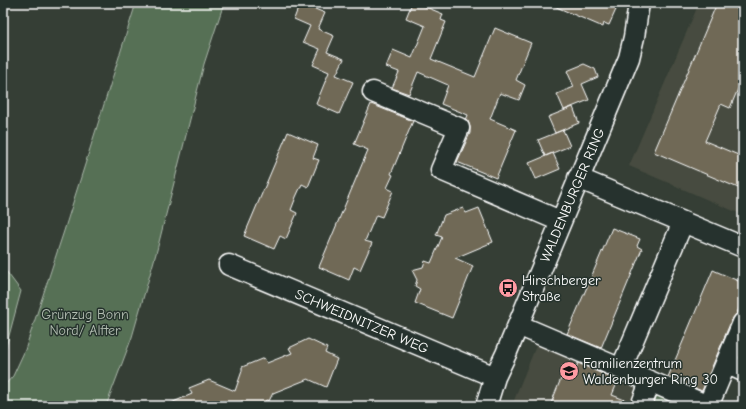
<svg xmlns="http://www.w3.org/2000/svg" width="746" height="409" viewBox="0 0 746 409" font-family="'Comic Neue',sans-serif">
  <rect width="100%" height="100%" fill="#353e35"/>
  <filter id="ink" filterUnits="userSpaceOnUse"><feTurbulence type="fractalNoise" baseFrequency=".025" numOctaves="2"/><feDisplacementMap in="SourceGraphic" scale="8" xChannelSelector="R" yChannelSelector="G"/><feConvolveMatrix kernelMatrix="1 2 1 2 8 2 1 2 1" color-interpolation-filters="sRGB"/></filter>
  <g filter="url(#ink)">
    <path fill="#464b3f" d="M699,3H743V215L629,166Z
      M538,341L644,384L635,406H512L518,390Z"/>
    <path fill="#566f55" stroke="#aab7aa" d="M136,3H224L204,64L157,250L132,337L106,406H3V387L13,376L25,350L64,231Z
      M3,267L21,291L3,358Z
      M659,395L677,403L678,406H648L654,397Z"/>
    <path fill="#6f6957" stroke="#fff" d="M300,3L325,13L318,29L334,36L327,52L344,59L336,75L353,82L339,114L316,104L329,72L313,65L320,49L303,42L310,26L294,19Z
      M412,3H416L443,14L441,20L446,22L431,59L475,77L495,28L531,43L516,80L525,85L519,100L500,93L490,119L516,130L496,178L457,162L470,133V127L468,121L466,120L468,115L441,104L448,85L418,72L409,94L392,88L399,72L386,67L393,50L412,58L425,26L406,18Z
      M547,3H619L609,25L604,23L603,27Z
      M717,3H725L743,11V77L730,108L721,104L705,141L743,157V190L654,152Z
      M584,64L595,69L598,77L582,84L589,100L564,110L557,94L574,87L567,71Z
      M371,104L413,121L391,174L393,175L387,188L393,191L382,217L376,215L365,241L372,243L360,270L354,267L349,280L319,267L368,150L354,144Z
      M573,107L579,123L555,133L548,117Z
      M563,130L570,146L545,156L538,140Z
      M288,132L318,145L313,158L319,160L308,187L302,184L296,197L291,210L297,213L286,239L280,236L274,249L244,236Z
      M553,153L560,169L536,179L529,163Z
      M463,208L466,213L479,208L493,242L455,258L473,266L452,318L415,303L420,289L415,286L417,280L412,270L423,267L425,261L431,263L442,237L436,235L444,215Z
      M612,228L640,239L637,246L642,249L601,348L567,334Z
      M713,270L743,283V299L737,313L732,319L702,391L668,377Z
      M308,339L327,348L325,353L337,359L326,387L308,379L273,393L269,401L266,400L263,406H253L242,401L236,406H164L192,394L189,388L209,380L235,391L242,371V367L264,358L267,363L292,353L289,348Z
      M578,363L618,381L612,395L630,402V406H550L562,376L571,380Z"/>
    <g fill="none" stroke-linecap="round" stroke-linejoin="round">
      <g stroke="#fff" stroke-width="23">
        <path id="minor" d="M373,92L459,128L441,170L560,221
          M578,178L743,247
          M229,265L495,377
          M518,325L708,406L743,323
          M726,363L743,371
          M621,369L683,222
          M486,406L495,377L506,354L629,58L634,37L639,3
          M641,406L650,382"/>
      </g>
      <use href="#minor" stroke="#26332d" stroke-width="20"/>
    </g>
  </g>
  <defs>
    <g id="bus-disc" transform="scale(1)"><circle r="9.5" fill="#ff9aa2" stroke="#26332d"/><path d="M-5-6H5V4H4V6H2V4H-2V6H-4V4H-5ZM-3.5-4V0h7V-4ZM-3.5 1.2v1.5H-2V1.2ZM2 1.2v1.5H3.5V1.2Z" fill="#111"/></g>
    <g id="school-disc" transform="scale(1)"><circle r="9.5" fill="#ff9aa2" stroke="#26332d"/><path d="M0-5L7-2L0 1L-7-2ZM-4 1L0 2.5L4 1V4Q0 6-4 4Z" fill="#111"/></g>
  </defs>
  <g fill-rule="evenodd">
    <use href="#bus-disc" x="508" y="288"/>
    <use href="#school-disc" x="569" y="371"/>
  </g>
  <g text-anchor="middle" stroke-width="3" stroke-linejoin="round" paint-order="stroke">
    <g font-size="14" fill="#fff" stroke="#26332d">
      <text transform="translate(572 195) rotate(-67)" y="5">WALDENBURGER RING</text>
      <text transform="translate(362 321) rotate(23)" y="5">SCHWEIDNITZER WEG</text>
    </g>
    <g font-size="14" fill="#fff" stroke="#26332d" text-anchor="start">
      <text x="522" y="285">Hirschberger<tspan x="522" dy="16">Straße</tspan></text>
      <text x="583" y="368">Familienzentrum<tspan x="583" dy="16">Waldenburger Ring 30</tspan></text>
    </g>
    <g font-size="14" fill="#b3beb2" stroke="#26332d">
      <text x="85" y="319">Grünzug Bonn<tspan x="85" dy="16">Nord/ Alfter</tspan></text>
    </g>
  </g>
  <rect width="746" height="409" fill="none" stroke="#26332d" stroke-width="16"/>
  <rect x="8" y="8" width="730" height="393" fill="none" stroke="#fff" stroke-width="1.5" filter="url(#ink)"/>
</svg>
